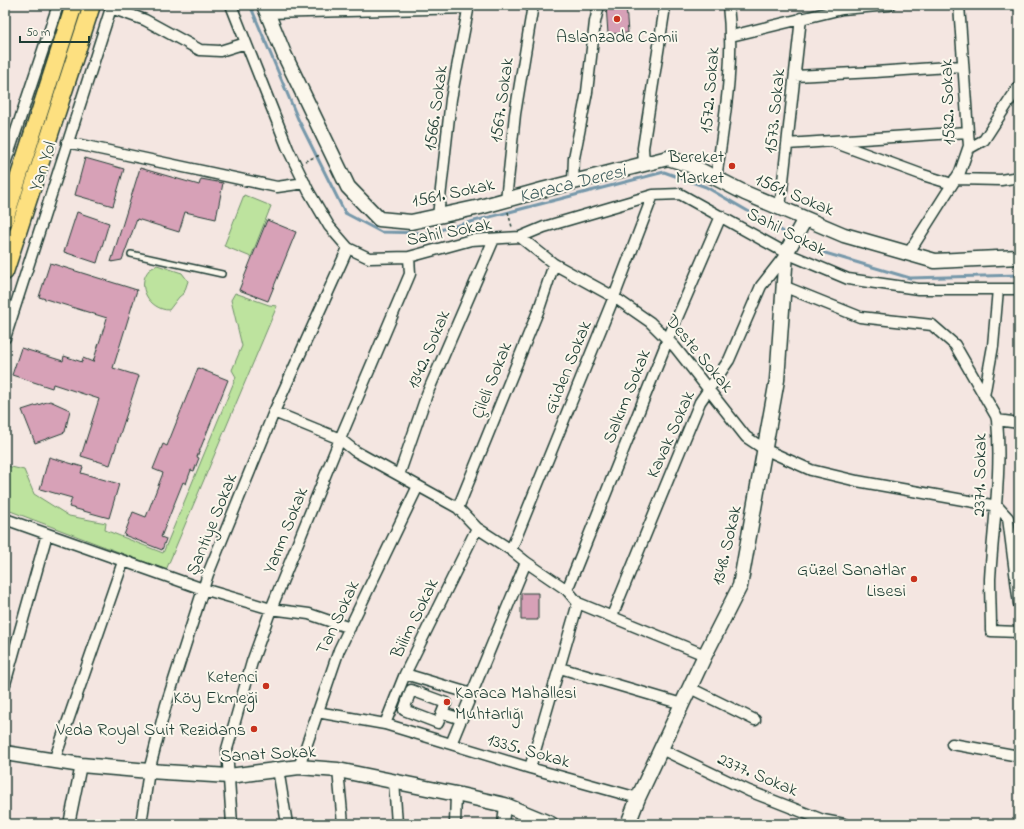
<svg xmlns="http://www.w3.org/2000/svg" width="1024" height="829" viewBox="0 0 1024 829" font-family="'Indie Flower',sans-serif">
  <rect width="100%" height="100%" fill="#f4e6e1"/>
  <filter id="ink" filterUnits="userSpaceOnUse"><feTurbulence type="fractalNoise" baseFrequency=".025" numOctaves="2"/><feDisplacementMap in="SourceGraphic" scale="8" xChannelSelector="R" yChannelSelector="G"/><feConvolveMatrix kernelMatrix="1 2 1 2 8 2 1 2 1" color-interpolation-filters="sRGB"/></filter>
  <g filter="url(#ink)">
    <path fill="#bde39e" stroke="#6e9069" d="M244,195L271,206L251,257L224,246Z
      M157,265L182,273L188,281L184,293L179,297L169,310C150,310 135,286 149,270C151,268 155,267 157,265Z
      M235,293L269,305L277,306L166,570L5,509V466H7L24,470L34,494L69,516L106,523L105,530L163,553L236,377L232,370L242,346L231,300Z"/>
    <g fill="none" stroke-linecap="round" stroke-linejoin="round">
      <path stroke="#7698aa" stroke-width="3" d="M250,5L298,119L345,213L381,232L428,233L664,172L706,187L791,236
        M798,240L815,250L910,278L1019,275"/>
    </g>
    <path fill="#d7a1b7" stroke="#1f3d34" d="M606,5H626L628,33L608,34Z
      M85,158L124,169L113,206L75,195Z
      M140,168L199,185L201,179L223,183L216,219L185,212L179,232L137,219L122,260L111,262Z
      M77,212L109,223L97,263L64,252Z
      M267,220L296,232L268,301L239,290Z
      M50,263L137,290L113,368L139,376L110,465L81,456L99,399L53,384L52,388L12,375L21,348L63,361L64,356L82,362L83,358L93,362L107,318L39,297Z
      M198,368L228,380L197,457L199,458L194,471L191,470L186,484L183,482L161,537L166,539L162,550L124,535L133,512L146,517L163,473L153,469L163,444L167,446Z
      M50,401L70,410L65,432L35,443L22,410Z
      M49,457L83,467L81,473L119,484L109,518L69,507L72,498L40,489Z
      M521,593H538V620H521Z"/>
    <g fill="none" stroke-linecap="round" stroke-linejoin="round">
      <g stroke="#1f3d34" stroke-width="8">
        <path id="lane" d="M131,254L222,274"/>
      </g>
      <g stroke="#1f3d34" stroke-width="13">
        <path id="street" d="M231,5L288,149L309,192L329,226L348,248L369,258L409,257L471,240L520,237L544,227L653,195L680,194L786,253L848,279L918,289H1019
          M111,8L145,20L200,50L220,51L246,43
          M267,13L469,8
          M731,36L842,9L890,5
          M795,76L875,72L963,66
          M67,142L277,187L305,183
          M836,143L923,175L952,184
          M787,144L968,132
          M968,149L984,140L1019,86
          M5,164L58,5
          M644,164L643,148L664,13
          M716,179C724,121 735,63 728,5
          M955,179L1001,180L1019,177
          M573,182L574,158L587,92L595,22L599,5
          M506,200L515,114L533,5
          M780,208L801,18
          M438,216L451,99L469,5
          M520,237L554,264L614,297L650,322L675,347L746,437L764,449L811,470L857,481L997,506L1008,518L1019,604
          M908,254L960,172L969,146L959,5
          M783,286L860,317L932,325L955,345L996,416L997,420C1002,473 993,525 990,579C990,596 991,613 991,631L1019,632
          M5,338L112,5
          M984,396L993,346L998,289
          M274,412L340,439L355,451L458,508L477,528L511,550L526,562L567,590L578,603L705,655
          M997,420L1019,423
          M399,475L427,394L494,239
          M458,508L539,309L554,264
          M5,519L203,589L271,609L309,614L350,628
          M511,550L614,297L653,195
          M567,590L668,339L721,216
          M612,616L700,402L729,360L761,286L786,254
          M560,668L682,704
          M405,674L472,694
          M5,684L47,534
          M690,688L755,720
          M411,690L446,703L438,723L404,710Z
          M317,712L385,724L530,768L638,798
          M442,713L462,719
          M385,724L405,674L477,528
          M451,744L526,562
          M952,744L1019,756
          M661,749L749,791L823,820L844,824
          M54,761L123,562
          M299,767L339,650L418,486
          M530,768L578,603
          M278,769L287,824
          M338,770L343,824
          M394,781L397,824
          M69,824L81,765
          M141,824L149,771L166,705L208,574L274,412L348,248
          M232,824L227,749L252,662L271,609L340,439L410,274L409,257
          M455,824L456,794
          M503,824L505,805"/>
      </g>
      <g stroke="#1f3d34" stroke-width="17">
        <path id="secondary" d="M264,5L284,54L348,187L379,219L411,222L480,207L542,190L668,158L690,165L745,193L844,235L935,261L1019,257
          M5,753L81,765L149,771L229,776L299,767L338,770L456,794L505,805L551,824
          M628,824L638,798L705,655L740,586L777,380L786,253L805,219"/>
      </g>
      <g stroke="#1f3d34" stroke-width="19">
        <path id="primary" d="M5,219L74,5
          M5,272L92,5"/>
      </g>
      <path stroke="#1f3d34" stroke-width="1.5" stroke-dasharray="3 3" stroke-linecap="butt" d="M305,161L320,155
        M508,212L512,227"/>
      <use href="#lane" stroke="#fbf7ec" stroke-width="5"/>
      <use href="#street" stroke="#fbf7ec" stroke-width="10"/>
      <use href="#secondary" stroke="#fbf7ec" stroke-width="14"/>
      <use href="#primary" stroke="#fde080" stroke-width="16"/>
    </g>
  </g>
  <g fill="#c8321e" stroke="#fbf7ec" stroke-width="1.5">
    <circle cx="617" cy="19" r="4"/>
    <circle cx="732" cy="166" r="4"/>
    <circle cx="914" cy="579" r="4"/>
    <circle cx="266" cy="686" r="4"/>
    <circle cx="447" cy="702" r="4"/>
    <circle cx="254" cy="729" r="4"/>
  </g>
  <g text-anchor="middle" stroke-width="4" stroke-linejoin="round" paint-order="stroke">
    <g font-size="18" fill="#1f3d34" stroke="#fbf7ec" text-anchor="end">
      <text x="617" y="42" text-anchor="middle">Aslanzade Camii</text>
      <text x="724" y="162">Bereket<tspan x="724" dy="21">Market</tspan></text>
      <text x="906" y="575">Güzel Sanatlar<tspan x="906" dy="21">Lisesi</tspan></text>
      <text x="258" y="682">Ketenci<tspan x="258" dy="21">Köy Ekmeği</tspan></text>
      <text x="455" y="698" text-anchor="start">Karaca Mahallesi<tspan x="455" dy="21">Muhtarlığı</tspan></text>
      <text x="246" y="735">Veda Royal Suit Rezidans</text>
    </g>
    <g font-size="18" fill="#1f3d34" stroke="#fbf7ec">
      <text transform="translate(709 90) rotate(-85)" y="6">1572. Sokak</text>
      <text transform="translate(501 100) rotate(-82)" y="6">1567. Sokak</text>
      <text transform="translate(947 102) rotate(-92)" y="6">1582. Sokak</text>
      <text transform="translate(435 108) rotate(-82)" y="6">1566. Sokak</text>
      <text transform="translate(774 111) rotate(-84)" y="6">1573. Sokak</text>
      <text transform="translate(42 166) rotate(-72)" y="6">Yan Yol</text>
      <text transform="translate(453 192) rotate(-12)" y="6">1561. Sokak</text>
      <text transform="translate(795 194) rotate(23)" y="6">1561. Sokak</text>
      <text transform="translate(449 231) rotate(-11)" y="6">Sahil Sokak</text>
      <text transform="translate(787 231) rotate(27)" y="6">Sahil Sokak</text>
      <text transform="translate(428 349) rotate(-67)" y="6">1342. Sokak</text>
      <text transform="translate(700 353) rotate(50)" y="6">Deste Sokak</text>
      <text transform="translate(567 367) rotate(-68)" y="6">Güden Sokak</text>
      <text transform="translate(491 380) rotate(-68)" y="6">Çileli Sokak</text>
      <text transform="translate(626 396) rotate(-68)" y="6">Salkım Sokak</text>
      <text transform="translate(670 434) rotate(-66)" y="6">Kavak Sokak</text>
      <text transform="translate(979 475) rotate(-89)" y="6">2371. Sokak</text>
      <text transform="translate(211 524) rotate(-68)" y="6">Şantiye Sokak</text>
      <text transform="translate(285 530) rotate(-68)" y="6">Yarım Sokak</text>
      <text transform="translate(726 545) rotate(-77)" y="6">1348. Sokak</text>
      <text transform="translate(337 617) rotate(-65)" y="6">Tan Sokak</text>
      <text transform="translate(414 618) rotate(-64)" y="6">Bilim Sokak</text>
      <text transform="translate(529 750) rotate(16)" y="6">1335. Sokak</text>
      <text transform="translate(268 753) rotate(-3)" y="6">Sanat Sokak</text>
      <text transform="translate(758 774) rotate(23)" y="6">2377. Sokak</text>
    </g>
    <g font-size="19" font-style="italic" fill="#3c5b5b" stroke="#fbf7ec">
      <text transform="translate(572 182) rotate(-14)" y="7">Karaca Deresi</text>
    </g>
  </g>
  <rect width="1024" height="829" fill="none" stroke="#fbf7ec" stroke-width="20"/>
  <rect x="10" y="10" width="1004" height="809" fill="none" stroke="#1f3d34" stroke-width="1.5" filter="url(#ink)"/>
  <path d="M20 36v6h69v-6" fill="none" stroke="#1f3d34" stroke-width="2"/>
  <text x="26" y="36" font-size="12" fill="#1f3d34" stroke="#fbf7ec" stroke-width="3" paint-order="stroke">50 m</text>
</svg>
